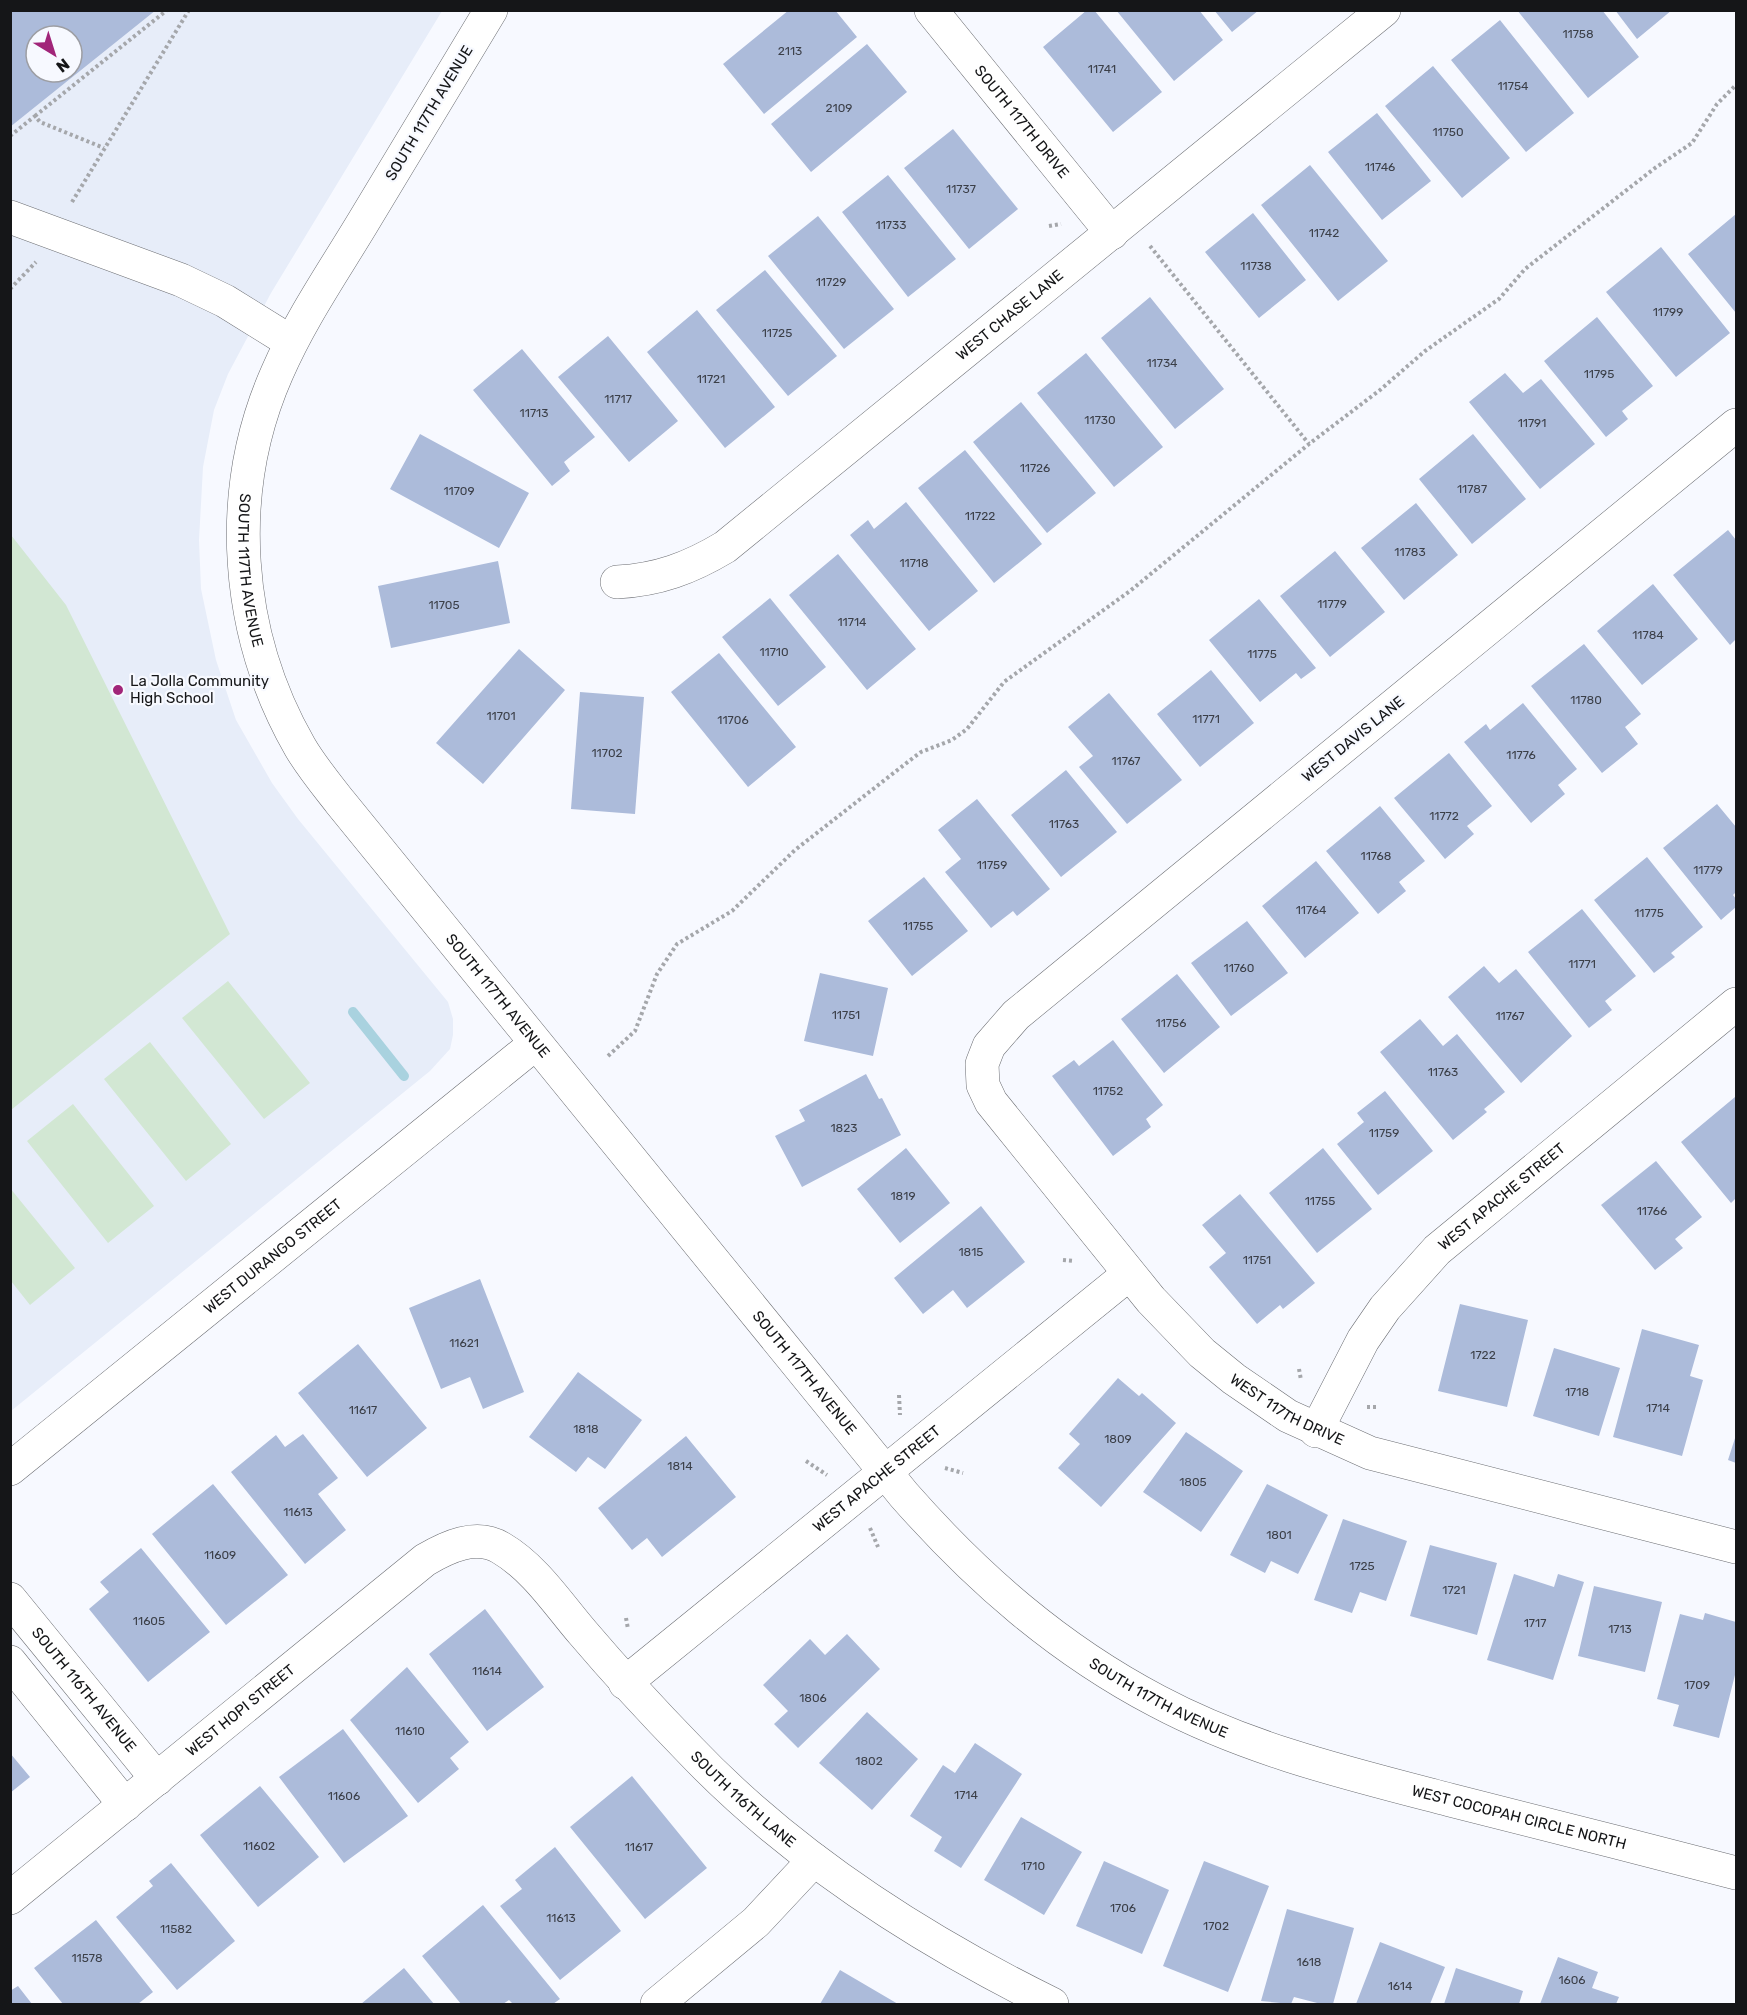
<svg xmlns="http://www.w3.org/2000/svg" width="1747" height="2015" viewBox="0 0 1747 2015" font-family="Rubik,sans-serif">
  <rect width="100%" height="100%" fill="#f7f9ff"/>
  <path fill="#e7edf9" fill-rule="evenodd" d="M11,11H442L271,293L228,374L214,410L203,467L199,540L201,589L216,660L236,720L272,783L298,819L448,1002L453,1019V1035L450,1049L430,1071L11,1411ZM36,36H72V72H36Z"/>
  <path fill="#d2e7d3" d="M11,535L66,605L230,934L11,1110Z
    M228,981L310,1083L264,1119L182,1018Z
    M150,1042L231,1144L186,1181L104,1079Z
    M73,1104L154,1206L108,1243L27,1141Z
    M10,1188L75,1268L30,1305L11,1281Z"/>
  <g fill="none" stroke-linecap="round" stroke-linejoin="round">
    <path stroke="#a9d2df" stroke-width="10" d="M353,1012L404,1076"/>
  </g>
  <path fill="#acbbda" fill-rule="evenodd" d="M10,10H156L10,127ZM36,36H72V72H36Z
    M789,10H835L857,37L764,114L723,64Z
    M1087,10H1094L1162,92L1113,132L1043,47Z
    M1116,10H1199L1223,40L1174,81Z
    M1214,10H1259L1232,32Z
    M1517,10H1602L1639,57L1588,98Z
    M1615,10H1672L1637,39Z
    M1500,20L1574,113L1526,152L1451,60Z
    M867,44L907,92L811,172L771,124Z
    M1433,66L1510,158L1462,198L1385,106Z
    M1377,113L1431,181L1382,220L1328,152Z
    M953,129L1018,209L969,249L904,168Z
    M1310,165L1388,261L1338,301L1261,205Z
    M888,175L956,259L908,297L842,212Z
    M1253,213L1306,280L1259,318L1205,252Z
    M1736,214V313L1688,254Z
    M818,216L894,309L844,349L768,256Z
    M1661,247L1730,333L1676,377L1606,292Z
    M765,270L837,356L788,396L716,310Z
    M1150,297L1224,389L1175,429L1101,338Z
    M697,310L775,407L725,448L647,352Z
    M1597,317L1653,386L1622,411L1628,419L1606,437L1544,361Z
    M608,336L678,421L629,462L558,377Z
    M522,349L595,437L564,462L570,471L552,486L473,390Z
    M1086,353L1163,447L1114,487L1037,393Z
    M1505,373L1523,393L1541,379L1595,444L1540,489L1469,402Z
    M1021,402L1096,493L1047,533L973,442Z
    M420,434L529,493L499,548L390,489Z
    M1473,434L1526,499L1472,544L1419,479Z
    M965,450L1042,544L994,583L918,488Z
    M906,502L978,591L929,631L850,535L868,520L874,529Z
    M1416,503L1458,555L1404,600L1361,548Z
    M1728,530L1736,540V639L1730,645L1673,575Z
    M1335,551L1385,612L1330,657L1280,596Z
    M838,554L916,649L867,690L789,595Z
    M498,561L510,623L391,648L378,586Z
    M1653,584L1698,639L1642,685L1597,631Z
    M770,598L826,667L778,706L722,637Z
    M1259,599L1316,668L1301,679L1296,673L1260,702L1209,640Z
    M1584,644L1641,714L1625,727L1638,744L1602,773L1531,686Z
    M519,649L565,690L483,784L436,743Z
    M719,653L796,747L748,787L671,692Z
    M1211,670L1254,723L1200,767L1157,714Z
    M580,692L644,697L635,814L571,809Z
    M1109,693L1182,780L1127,824L1079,767L1093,756L1068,727Z
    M1523,703L1577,769L1558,785L1565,794L1531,823L1464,742L1486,724L1490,730Z
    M1449,753L1492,806L1467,826L1474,834L1445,859L1394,798Z
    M1066,770L1117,832L1061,877L1011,815Z
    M977,799L1050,889L1017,916L1013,911L991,928L945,872L961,859L938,830Z
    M1717,804L1736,827V892L1733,895L1736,899V907L1721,920L1663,848Z
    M1380,806L1425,861L1399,882L1406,891L1378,914L1326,851Z
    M1647,857L1703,927L1671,953L1675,957L1654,973L1594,900Z
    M1316,861L1359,913L1305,958L1262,906Z
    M924,877L968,931L912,976L868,921Z
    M1582,909L1636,976L1605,1001L1612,1010L1589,1028L1528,952Z
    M1247,921L1288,973L1231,1016L1191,963Z
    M1484,966L1499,983L1516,969L1572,1036L1521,1083L1448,997Z
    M820,973L888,988L873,1056L804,1041Z
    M1177,974L1220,1027L1164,1073L1121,1019Z
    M1420,1019L1443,1046L1457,1034L1505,1092L1484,1109L1487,1112L1453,1140L1380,1052Z
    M1113,1040L1163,1105L1146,1119L1151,1127L1113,1156L1052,1076L1074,1060L1079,1066Z
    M866,1074L879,1099L882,1098L901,1135L802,1187L775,1136L805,1121L799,1110Z
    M1385,1091L1433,1151L1378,1195L1337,1144L1364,1122L1357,1113Z
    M1735,1097L1736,1198L1731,1203L1681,1142Z
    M906,1148L950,1203L900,1243L857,1189Z
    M1323,1148L1372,1209L1317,1253L1269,1193Z
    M1656,1161L1702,1217L1675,1239L1683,1248L1655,1270L1601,1205Z
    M1240,1194L1315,1283L1283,1309L1280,1305L1257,1324L1209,1267L1226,1253L1202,1225Z
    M981,1206L1025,1262L967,1308L953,1290L923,1314L894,1278Z
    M480,1279L524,1392L483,1409L470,1377L441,1389L409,1308Z
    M1460,1304L1528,1320L1507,1407L1438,1391Z
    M1642,1329L1699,1345L1690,1376L1703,1380L1682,1456L1613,1437Z
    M358,1344L427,1428L367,1477L298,1393Z
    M1554,1348L1620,1368L1599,1436L1533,1416Z
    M578,1372L642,1420L605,1469L588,1457L576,1472L529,1437Z
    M1118,1378L1139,1396L1142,1393L1176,1423L1101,1507L1058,1468L1080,1444L1069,1434Z
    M1186,1432L1243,1471L1201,1532L1143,1492Z
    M303,1434L338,1478L318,1494L346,1530L305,1564L231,1472L276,1435L285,1447Z
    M1736,1435V1463L1728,1460Z
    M686,1436L736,1497L662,1557L647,1538L632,1550L598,1508Z
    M213,1484L288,1575L226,1625L152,1534Z
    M1267,1484L1328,1515L1298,1574L1271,1561L1265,1573L1230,1555Z
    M1343,1519L1407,1541L1386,1601L1360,1592L1352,1613L1314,1600Z
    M1430,1545L1497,1563L1477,1635L1410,1616Z
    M141,1548L210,1632L148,1682L89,1609L109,1592L100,1582Z
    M1514,1574L1554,1587L1558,1574L1584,1582L1553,1680L1487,1660Z
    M1594,1586L1662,1602L1645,1672L1578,1656Z
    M485,1609L544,1687L487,1731L429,1654Z
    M1705,1613L1736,1622V1671L1719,1738L1673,1726L1679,1705L1657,1699L1680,1614L1703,1620Z
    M847,1634L880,1669L798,1748L774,1724L788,1711L763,1685L810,1639L825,1655Z
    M407,1667L469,1742L450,1758L459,1769L418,1803L350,1720Z
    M867,1712L918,1759L872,1810L819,1763Z
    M343,1729L408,1816L344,1863L279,1777Z
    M975,1743L1022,1774L961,1868L934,1851L942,1837L910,1816L943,1765L955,1773Z
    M10,1753L30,1777L10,1793Z
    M632,1776L707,1868L645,1919L570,1827Z
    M260,1786L319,1857L258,1907L200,1835Z
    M1021,1817L1082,1852L1044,1915L984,1880Z
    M555,1847L621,1931L560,1980L500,1906L522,1889L515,1880Z
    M1104,1861L1169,1890L1142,1954L1076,1926Z
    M1204,1861L1269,1886L1228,1992L1163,1966Z
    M171,1863L235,1941L177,1990L116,1917L153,1886L149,1881Z
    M483,1905L560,1999L553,2004H513L509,2000L503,2004H461L422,1956Z
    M1287,1909L1354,1928L1333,2004H1321L1294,1997L1291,2004L1261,2001Z
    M96,1920L153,1992L138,2004H63L34,1968Z
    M1380,1942L1445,1967L1430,2004H1356Z
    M1558,1957L1598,1972L1592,1988L1619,1997L1616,2004H1540Z
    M404,1968L434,2004H361Z
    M1456,1968L1523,1991L1519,2004H1444Z
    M840,1970L898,2004H820Z
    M18,1986L32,2004H10V1991Z"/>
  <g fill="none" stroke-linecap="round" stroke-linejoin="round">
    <g stroke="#6c6e73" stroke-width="34">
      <g id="minor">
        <path id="s1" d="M491,10C448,82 405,153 362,224C333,272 300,320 277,373C224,493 235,634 300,747C311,766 326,784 340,802L904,1495C977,1578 1058,1649 1157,1701C1249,1750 1350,1774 1450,1800C1545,1824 1641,1848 1736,1873"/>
        <path id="s2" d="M931,10L1112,233"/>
        <path d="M10,217L181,280L225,301L291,342"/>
        <path id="s3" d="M1736,425L1016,1015L989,1046L982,1064L983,1085L991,1102L1151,1300L1202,1353L1234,1379L1288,1416L1370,1453L1736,1547"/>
        <path id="s4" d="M617,582C658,580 690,568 725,547L1384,10"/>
        <path id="s5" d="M1316,1431L1363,1340L1385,1308L1437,1250L1736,1004"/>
        <path id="s6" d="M10,1469L535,1044"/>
        <path id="s7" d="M10,1599L157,1779"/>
        <path d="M10,1662L125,1805"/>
        <path id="s8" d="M625,1683L1129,1274"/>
        <path id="s9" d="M10,1898L425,1560C447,1547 476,1533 501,1548C535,1568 558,1604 583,1633C617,1673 653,1712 690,1750C793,1858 920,1939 1052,2004"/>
        <path d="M657,2004L756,1922L814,1860"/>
      </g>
    </g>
    <path stroke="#a5a7ab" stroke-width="4" stroke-dasharray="3 3" stroke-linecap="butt" d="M35,116L167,10
      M10,136L35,116L40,122L104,148
      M72,202L189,10
      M1049,226L1061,224
      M1150,246L1309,444
      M10,289L36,262
      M608,1056L635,1031L657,974L677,944L732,911L795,850L909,761L921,752L952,740L967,729L1004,682L1130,591L1309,444L1380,390L1425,351L1499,299L1525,269L1655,168L1692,143L1717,104L1736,85
      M1063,1260L1074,1261
      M1299,1369L1301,1380
      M899,1395L900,1415
      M1367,1407H1379
      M806,1461L827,1475
      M945,1468L963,1473
      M870,1528L878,1547
      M626,1618L628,1629"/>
    <use href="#minor" stroke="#fff" stroke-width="33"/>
  </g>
  <circle fill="#a12579" stroke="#f7f9ff" stroke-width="2" cx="118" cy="690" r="6"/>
  <g text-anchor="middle" stroke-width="4.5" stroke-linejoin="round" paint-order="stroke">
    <g font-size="12" fill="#3b3f48">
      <text x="1578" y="38">11758</text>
      <text x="790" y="55">2113</text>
      <text x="1102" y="73">11741</text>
      <text x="1513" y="90">11754</text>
      <text x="839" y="112">2109</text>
      <text x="1448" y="136">11750</text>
      <text x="1380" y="171">11746</text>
      <text x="961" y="193">11737</text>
      <text x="891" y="229">11733</text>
      <text x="1324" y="237">11742</text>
      <text x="1256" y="270">11738</text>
      <text x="831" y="286">11729</text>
      <text x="1668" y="316">11799</text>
      <text x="777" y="337">11725</text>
      <text x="1162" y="367">11734</text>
      <text x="1599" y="378">11795</text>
      <text x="711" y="383">11721</text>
      <text x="618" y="403">11717</text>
      <text x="534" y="417">11713</text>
      <text x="1100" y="424">11730</text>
      <text x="1532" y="427">11791</text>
      <text x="1035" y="472">11726</text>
      <text x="1472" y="493">11787</text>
      <text x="459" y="495">11709</text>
      <text x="980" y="520">11722</text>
      <text x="1410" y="556">11783</text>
      <text x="914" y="567">11718</text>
      <text x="1332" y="608">11779</text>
      <text x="444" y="609">11705</text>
      <text x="852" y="626">11714</text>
      <text x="1648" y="639">11784</text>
      <text x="774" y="656">11710</text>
      <text x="1262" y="658">11775</text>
      <text x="1586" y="704">11780</text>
      <text x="501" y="720">11701</text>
      <text x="1206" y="723">11771</text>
      <text x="733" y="724">11706</text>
      <text x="607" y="757">11702</text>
      <text x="1521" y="759">11776</text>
      <text x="1126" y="765">11767</text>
      <text x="1444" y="820">11772</text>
      <text x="1064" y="828">11763</text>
      <text x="1376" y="860">11768</text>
      <text x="992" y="869">11759</text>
      <text x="1708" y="874">11779</text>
      <text x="1311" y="914">11764</text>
      <text x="1649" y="917">11775</text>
      <text x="918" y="930">11755</text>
      <text x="1582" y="968">11771</text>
      <text x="1239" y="972">11760</text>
      <text x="846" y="1019">11751</text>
      <text x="1510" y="1020">11767</text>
      <text x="1171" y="1027">11756</text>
      <text x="1443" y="1076">11763</text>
      <text x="1108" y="1095">11752</text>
      <text x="844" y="1132">1823</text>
      <text x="1384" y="1137">11759</text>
      <text x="903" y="1200">1819</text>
      <text x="1320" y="1205">11755</text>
      <text x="1652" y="1215">11766</text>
      <text x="971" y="1256">1815</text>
      <text x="1257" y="1264">11751</text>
      <text x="464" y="1347">11621</text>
      <text x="1483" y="1359">1722</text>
      <text x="1577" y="1396">1718</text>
      <text x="1658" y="1412">1714</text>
      <text x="363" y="1414">11617</text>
      <text x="586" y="1433">1818</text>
      <text x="1118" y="1443">1809</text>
      <text x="680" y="1470">1814</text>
      <text x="1193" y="1486">1805</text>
      <text x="298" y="1516">11613</text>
      <text x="1279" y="1539">1801</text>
      <text x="220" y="1559">11609</text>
      <text x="1362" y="1570">1725</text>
      <text x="1454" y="1594">1721</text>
      <text x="149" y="1625">11605</text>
      <text x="1535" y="1627">1717</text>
      <text x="1620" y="1633">1713</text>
      <text x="487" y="1675">11614</text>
      <text x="1697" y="1689">1709</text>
      <text x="813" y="1702">1806</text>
      <text x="410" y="1735">11610</text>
      <text x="869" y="1765">1802</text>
      <text x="966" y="1799">1714</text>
      <text x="344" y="1800">11606</text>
      <text x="259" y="1850">11602</text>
      <text x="639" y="1851">11617</text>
      <text x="1033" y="1870">1710</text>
      <text x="1123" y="1912">1706</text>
      <text x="561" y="1922">11613</text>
      <text x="1216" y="1930">1702</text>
      <text x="176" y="1933">11582</text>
      <text x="87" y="1962">11578</text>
      <text x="1309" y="1966">1618</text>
      <text x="1572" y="1984">1606</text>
      <text x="1400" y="1990">1614</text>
    </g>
    <g font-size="15" fill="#151618" stroke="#f7f9ff">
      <text transform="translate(429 113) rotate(-59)" y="5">SOUTH 117TH AVENUE</text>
      <text dy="5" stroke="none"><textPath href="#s2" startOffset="144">SOUTH 117TH DRIVE</textPath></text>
      <text dy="5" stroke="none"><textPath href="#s4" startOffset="482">WEST CHASE LANE</textPath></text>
      <text dy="5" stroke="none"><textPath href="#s1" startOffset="624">SOUTH 117TH AVENUE</textPath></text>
      <text transform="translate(1353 739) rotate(-39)" y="5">WEST DAVIS LANE</text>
      <text dy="5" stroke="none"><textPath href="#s1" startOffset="1128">SOUTH 117TH AVENUE</textPath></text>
      <text dy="5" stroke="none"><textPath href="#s5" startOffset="303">WEST APACHE STREET</textPath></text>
      <text dy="5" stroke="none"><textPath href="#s6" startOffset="338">WEST DURANGO STREET</textPath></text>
      <text dy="5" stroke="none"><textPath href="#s1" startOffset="1614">SOUTH 117TH AVENUE</textPath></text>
      <text dy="5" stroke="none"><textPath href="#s3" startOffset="1462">WEST 117TH DRIVE</textPath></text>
      <text dy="5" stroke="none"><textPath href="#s8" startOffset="324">WEST APACHE STREET</textPath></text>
      <text dy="5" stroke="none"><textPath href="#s7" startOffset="117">SOUTH 116TH AVENUE</textPath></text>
      <text dy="5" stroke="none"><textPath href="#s1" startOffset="2100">SOUTH 117TH AVENUE</textPath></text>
      <text dy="5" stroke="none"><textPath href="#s9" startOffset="297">WEST HOPI STREET</textPath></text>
      <text dy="5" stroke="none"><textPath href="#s9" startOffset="966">SOUTH 116TH LANE</textPath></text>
      <text dy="5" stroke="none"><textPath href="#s1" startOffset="2481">WEST COCOPAH CIRCLE NORTH</textPath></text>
    </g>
    <g font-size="15" fill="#151618" stroke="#f7f9ff" text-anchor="start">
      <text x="130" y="686">La Jolla Community<tspan x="130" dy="17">High School</tspan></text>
    </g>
  </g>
  <rect width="1747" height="2015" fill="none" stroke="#151618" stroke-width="24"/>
  <g transform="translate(54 54) rotate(142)"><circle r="28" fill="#f7f9ff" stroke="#9d9ea3" stroke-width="1.5"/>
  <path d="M0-4.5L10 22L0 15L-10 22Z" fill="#a12579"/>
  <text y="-9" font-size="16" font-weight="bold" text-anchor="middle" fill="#151618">N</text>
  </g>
</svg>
